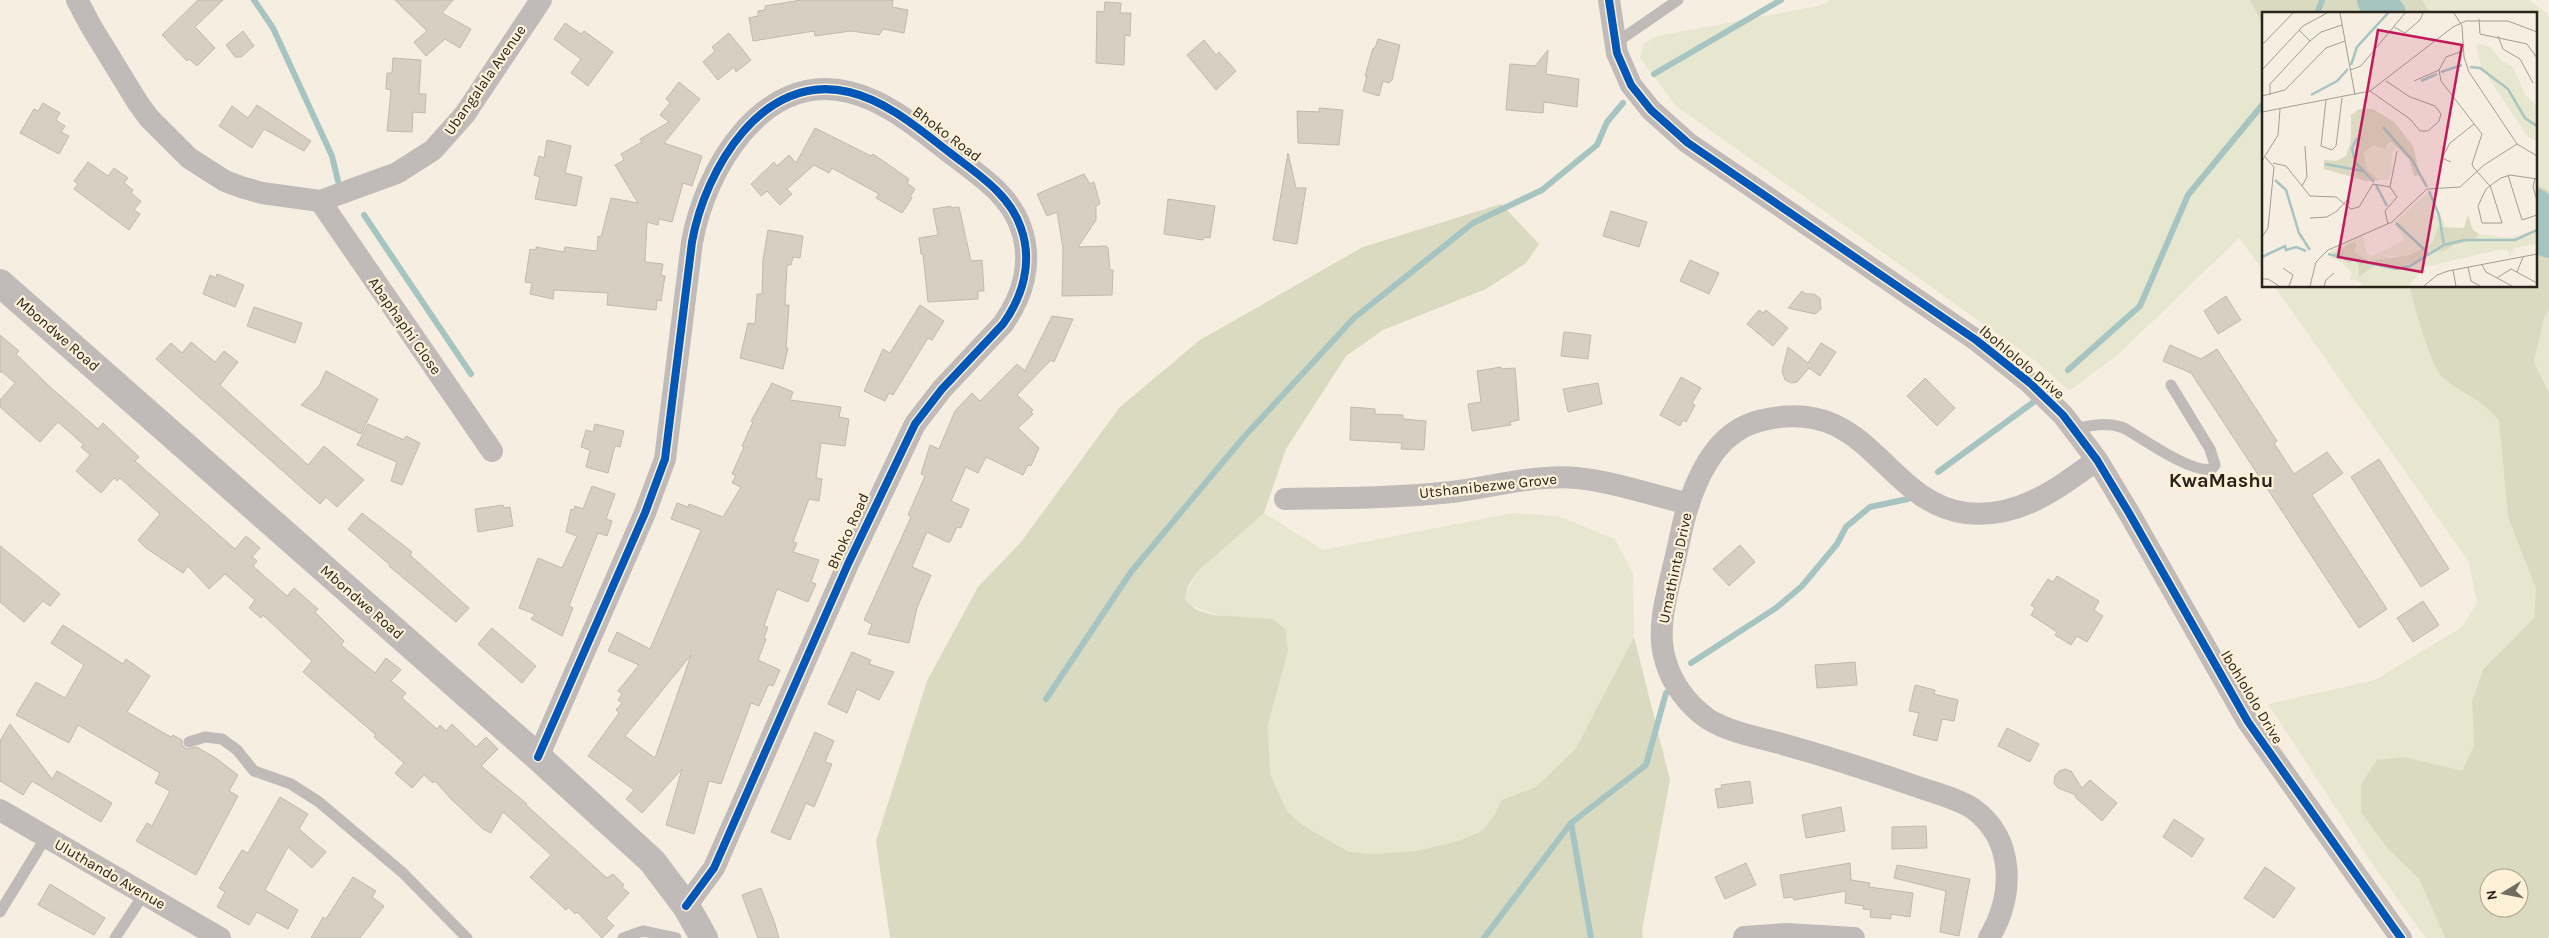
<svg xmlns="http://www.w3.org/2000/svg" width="2549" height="938" viewBox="0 0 2549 938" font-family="Karla,sans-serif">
  <rect width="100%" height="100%" fill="#f6eee0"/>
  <path fill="#e7e7d0" d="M1831,0H2250L2263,25V270L2239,238L2121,352L2069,391L2037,362L1676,106L1640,58L1644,44L1657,36L1819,6Z
    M2422,0H2529L2549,15V191L2545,188L2535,185V14H2431Z
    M2274,286H2410L2442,378L2490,409L2499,421L2508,517L2536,589L2534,618L2482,669L2472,701L2474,746L2462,772L2405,757L2388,849L2419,879L2445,938H2426L2375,868L2268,704L2375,680L2462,627L2477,603L2469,562Z
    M2549,309V393L2534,362L2544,318Z
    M1264,513L1323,550L1513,513L1558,516L1615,539L1633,574L1634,637L1576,748L1536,787L1501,800L1495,814L1482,831L1458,841L1416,851L1373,854L1349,852L1304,826L1287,811L1270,774L1268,725L1288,651L1273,619C1243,617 1210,620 1185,600C1193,564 1236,537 1264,513Z"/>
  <path fill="#d9dabf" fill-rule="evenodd" d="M2250,0H2422L2431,14H2263V25Z
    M2535,185L2545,188L2549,191V309L2544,318L2534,362L2549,393V936L2548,938H2445L2419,879L2388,849L2361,812V784L2377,760L2405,757L2462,771L2474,746L2472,701L2483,669L2534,618L2536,589L2508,517L2499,421C2485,401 2463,394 2444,379C2432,370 2413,304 2410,286H2535ZM2489,878H2519V908H2489Z
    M1501,204L1539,244L1526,263L1486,289L1383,330L1346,356L1286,449L1264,513L1198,571L1188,586L1185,600L1197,610L1213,615L1273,619L1285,629L1288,651L1268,725L1270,774L1287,811L1304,826L1349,852L1373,854L1416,851L1458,841L1482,831L1495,814L1501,800L1536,787L1576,748L1634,637L1670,780L1642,930L1643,938H890L876,841L927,681L978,587L1021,542L1120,407L1200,340L1363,247Z"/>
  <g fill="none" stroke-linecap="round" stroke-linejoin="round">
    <path stroke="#a6c5c2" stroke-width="6" d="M254,0L273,28L332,156L338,181
      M2317,14L2322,0
      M1654,74L1781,0
      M364,215L471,374
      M2068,370L2140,306L2188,195L2263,104
      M1938,472L2035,401
      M1691,663L1776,608L1802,586L1837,544L1846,527L1870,507L1908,499
      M1046,699L1131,572L1243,438L1354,318L1473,223L1542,190L1597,145L1607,122L1623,103
      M1571,823L1591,938
      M1484,938L1571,823L1646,765L1666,693"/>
    <path stroke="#a6c5c2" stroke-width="36" d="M2375,0L2388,14
      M2535,206L2549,240"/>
  </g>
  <path fill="#d6cfc2" stroke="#c0baaf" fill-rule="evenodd" d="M198,0H223L195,27L215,48L197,66L189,59L187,61L162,35Z
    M395,0H453L442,13L471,29L460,48L445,39L426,56L414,42L427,31Z
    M801,0H893L892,7L908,10L904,33L883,29L879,35L851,31L815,36L814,31L753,41L749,18L758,16V11L765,10V6Z
    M1105,2L1121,3L1120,13H1131L1130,36L1125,35L1124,65L1096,63L1097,11L1104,12Z
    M565,23L581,34L584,31L613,52L588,86L571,73L581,59L554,39Z
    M243,31L254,46L241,57H235L226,45Z
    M729,33L751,60L736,72L734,67L718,80L703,62L715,51L712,47Z
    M1378,39L1400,45L1392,80L1389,83L1383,81L1379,96L1363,91L1367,76H1365L1373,48H1375Z
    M1204,40L1216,55L1219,52L1236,71L1216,90L1187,55Z
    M1548,50L1546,74L1579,79L1577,107L1544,102L1543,113L1506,110L1510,64L1535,66Z
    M393,58L421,60L419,94H426L425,113L413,112L412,132L387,131L391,90L386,89L387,73H392Z
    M679,82L700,99L664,143L702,156L692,186L683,183L672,222L659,219L658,225L647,222L645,262L663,264L661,275L665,276L661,301L657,300L656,310L607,305L608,293L554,290L553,299L530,294L532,283L525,282L530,249L536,250V247L564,252L565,247L597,251L598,236L601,237L611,198L638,203L615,165L624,160L621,154L642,142L640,139L669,122L660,115L670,103L666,99Z
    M43,103L60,113L56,120L65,126L61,132L69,136L59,154L20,133L34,109L38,111Z
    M257,105L311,141L304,151L264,129L252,148L219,126L232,106L248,118Z
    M1319,108L1343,110L1339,145L1298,143L1297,111L1319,112Z
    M815,128L871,156L873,154L909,179L907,183L915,189L910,197L912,198L902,213L876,198L879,194L832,168L829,173L814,165L787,189L792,194L780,205L767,191L761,196L751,184L774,162L777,166L789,155L796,163Z
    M547,140L571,146L565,173L582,177L576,206L535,199L540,177L534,175L539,156L544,158Z
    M1288,153L1296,188H1306L1297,244L1273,240Z
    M88,162L108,176L114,168L128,178L124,183L133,190L131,193L141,201L134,210L140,214L129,230L74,189L78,184L74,181Z
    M1084,174L1090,184L1094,182L1100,204L1096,206V220L1078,247L1106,246L1108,248L1110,270H1113L1112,295L1062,296L1063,248L1057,212L1047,216L1037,194Z
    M1168,199L1215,206L1210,238L1204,237L1203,240L1164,234Z
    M951,206V208L959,207L971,261L982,260L984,291H978V299L928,302L923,254H921L919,238L938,235L933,209Z
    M1611,211L1647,222L1639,247L1603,236Z
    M768,230L803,236L800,258L793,257L791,265H787L785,305H789L786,348H788L783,369L740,358L748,323L755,324L757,294H762L763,260Z
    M1690,260L1719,273L1709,294L1680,281Z
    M217,274L244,285L235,307L203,294L210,275L216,278Z
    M1802,291L1806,294H1814L1820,298L1821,309L1815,314L1788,308Z
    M2226,296L2241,320L2218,334L2204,311Z
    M920,305L944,321L932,340L928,338L893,395L889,393L885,401L864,391L883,349L890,353Z
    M254,307L302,323L295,343L247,326Z
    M1759,310L1763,313L1766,310L1788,328L1773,346L1747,324Z
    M1052,316L1073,319L1054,362L1051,360L1017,395L1033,410L1031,412L1033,414L1018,428L1039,448L1031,466L1028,465L1023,475L986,457L978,473L966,467L951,501L969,509L961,528L957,527L950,542H947L927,532L912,567L931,575L917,608L909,643L868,634L872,624L864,620L911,517L908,515L925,476L921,474L930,445L939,449L955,411L972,393L980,401L1017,364L1025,371Z
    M1564,332L1591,335L1588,359L1561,356Z
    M0,335L19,351L16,354L48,385L98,429L103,423L139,457L135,461L235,549L246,536L260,548L252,557L257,561L253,566L287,596L294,588L318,609L315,612L344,641L341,645L375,673L386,658L401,670L391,681L406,693L402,698L437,729L440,725L446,731L452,724L476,747L486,737L498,749L481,766L527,804L526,805L607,878L613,874L624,885L622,887L629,893L606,918L614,926L602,938L577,912L575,914L568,907L566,910L530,877L551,855L503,812L491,833L483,829L451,799L435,781L433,783L424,775L412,788L395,773L404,763L374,737L376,735L303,672L312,661L263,615L261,618L249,608L255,600L225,574L209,589L188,566L183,573L146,548L138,540L160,514L120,478L117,481L114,478L101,493L76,471L90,455L81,447L84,445L58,422L40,442L0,407V400L15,383L1,371L0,373Z
    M191,342L215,362L224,351L238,362L220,385L308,465L324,446L364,480L337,507L326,497L320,504L156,359L171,343L182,353Z
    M1821,343L1836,352L1820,376L1809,368L1797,382L1791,383L1785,380L1782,371L1788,347L1808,363Z
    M2170,345L2201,359L2217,349L2277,441L2274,443L2294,474L2327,452L2343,473L2312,495L2387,609L2359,628L2191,373L2163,361Z
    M1501,367V369L1515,368L1519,420L1510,422L1511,425L1472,431L1468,404L1481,402L1477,371Z
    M326,371L378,399L361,434L301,405L319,386Z
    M1681,377L1701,388L1692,403L1695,405L1686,422L1683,420L1680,426L1660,415Z
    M1925,378L1955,408L1937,426L1907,396Z
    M772,383L793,392L790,400L841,407L839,417L849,419L845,446L821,443L816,478L822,479L819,501L809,499L793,542L797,543L793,552L819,560L811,582L816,584L808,602L777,589L764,626L768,627L764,638L766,639L758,660L780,670L773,686L769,684L759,706L751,703L721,784L709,781L694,834L666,825L682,769L642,813L626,799L634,790L588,756L619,713L616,710L622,703L618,700L622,694L618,691L639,665L608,651L617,632L650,649L701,530L671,519L677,503L688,507L689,504L723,517L741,487L732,483L736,475L732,474L744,447L742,446L753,422L751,421ZM691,655L655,758L625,736Z
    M1598,383L1602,404L1568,412L1563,389Z
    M1351,407L1375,409V414L1403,415V419L1426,421L1424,450L1401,449L1402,443L1350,440Z
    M368,424L404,440L406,436L420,443L402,485L391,481L397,462L357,445Z
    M595,424L624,431L620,447L615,446L608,473L586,467L590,450L581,447L586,430L593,432Z
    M2379,459L2449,569L2421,587L2351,477Z
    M592,486L615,494L606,519L612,521L607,536L598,533L574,593L569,606L573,608L562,636L531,619L535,614L519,608L538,558L562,568L577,536L566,532L571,509L574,510L575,506L583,509Z
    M503,505L504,508L510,507L513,526L478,532L475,509Z
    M362,513L412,552L410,555L469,608L456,622L389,566L390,565L348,529Z
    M1740,545L1755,562L1729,586L1713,569Z
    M0,546L60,594L50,606L43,601L24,622L0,602Z
    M2057,576L2099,601L2094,610L2103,616L2087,642L2077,636L2071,645L2055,635L2057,632L2031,615L2035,608L2031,605L2048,579L2053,582Z
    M2423,601L2439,625L2413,642L2397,618Z
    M63,625L123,664L126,659L150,676L127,712L171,737L173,735L182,740V745L187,749L197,747L217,759L238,775L229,791L238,796L196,875L136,841L147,823L152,826L170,791L155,783L160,773L78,725L69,743L16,715L36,682L65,698L84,665L51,643Z
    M492,628L536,666L522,683L478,644Z
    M852,652L871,660L869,664L894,672L879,700L857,689L847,713L828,704Z
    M1855,662L1857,685L1817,688L1815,665Z
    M1915,685L1935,690L1934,694L1958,700L1954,721L1942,719L1937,741L1913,735L1919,713L1909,711Z
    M10,724L52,779L57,771L112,803L101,822L32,781L23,795L0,781V741Z
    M2007,728L2039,744L2030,762L1998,746Z
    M815,732L834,741L825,762L832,764L814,807L806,803L790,840L771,832Z
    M2065,769L2071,771L2082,788L2090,780L2117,803L2102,821L2075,797L2076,795L2058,788L2054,783L2055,776L2059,771Z
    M1750,781L1753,803L1718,808L1715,789L1722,788L1721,785Z
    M280,797L308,814L299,829L326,852L312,868L288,847L265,890L298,910L288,929L257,912L249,925L217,907L225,892L219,888L242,850L248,853Z
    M1841,807L1845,831L1806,838L1802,815Z
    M2174,819L2204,839L2192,857L2163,837Z
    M1926,826L1927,848L1892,849V827Z
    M1746,863L1756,885L1725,899L1715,877Z
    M1850,863L1851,880L1870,883L1869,887L1913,893L1910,917L1891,914V919L1870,917L1871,910L1863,909L1864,906L1845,903L1846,891L1794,900L1793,897L1784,898L1780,875Z
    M1897,865L1970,879L1959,936L1940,932L1946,891L1894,878Z
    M2265,867L2295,888L2274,918L2244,898Z
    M353,877L376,891L372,897L384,906L360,938H311L323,917L326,919Z
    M50,884L105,918L94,935L38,905Z
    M761,888L774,921L779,938H758L742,895Z"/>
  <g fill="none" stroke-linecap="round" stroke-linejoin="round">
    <path stroke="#c0bbb8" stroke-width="11" d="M1617,42L1678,0
      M2074,429C2092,425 2107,422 2124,428C2143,439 2192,474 2212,469L2215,465L2210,449L2171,385
      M189,742L205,737L222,739L237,750L254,771L291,784L319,802L403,873L467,938
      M0,912L46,837
      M115,938L144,894
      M623,938L643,931L676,938"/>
    <path stroke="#c0bbb8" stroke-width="22" d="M77,0L92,28L138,103L149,118L189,158L225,181L241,187L262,193L320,201L397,173L433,150L465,114L541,0
      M1609,0L1617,53L1631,85L1651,110L1688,143L1976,340L2030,383L2063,415L2097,460L2129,513L2248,722L2401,938
      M320,201L492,451
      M1285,499C1340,498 1397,498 1452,492C1493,487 1536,474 1577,478C1615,482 1652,495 1689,504
      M538,757L645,513L665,459L692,242C705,170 762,71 849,92C887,101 919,129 949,152C976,173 1010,194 1021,228C1033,262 1023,296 1003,324L942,389L915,424L848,564L714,868L686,906
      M0,810L220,938
      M1744,937L1787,934L1854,938
      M1989,938C2014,896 2016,839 1972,808C1956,798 1935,793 1918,787C1872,771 1826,756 1779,743C1756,737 1729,732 1708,719C1688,705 1671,683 1665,659C1655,625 1670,585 1677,551C1681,534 1684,516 1690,500C1702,466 1721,431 1759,421C1870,392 1882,502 1966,513C2018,519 2057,489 2097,460"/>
    <path stroke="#c0bbb8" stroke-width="28" d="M0,283L538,757L652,861L686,906L704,938"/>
    <g stroke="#fef1d8" stroke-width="11">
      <path id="cycleway" d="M1609,0L1617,53L1631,85L1651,110L1688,143L1976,340L2030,383L2063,415L2097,460L2129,513L2248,722L2401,938
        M538,757L645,513L665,459L692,242C705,170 762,71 849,92C887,101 919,129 949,152C976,173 1010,194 1021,228C1033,262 1023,296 1003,324L942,389L915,424L848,564L714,868L686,906"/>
    </g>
    <use href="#cycleway" stroke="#0057b8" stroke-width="8"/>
  </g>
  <g text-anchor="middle" stroke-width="4.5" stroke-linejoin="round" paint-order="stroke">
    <g font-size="15" fill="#29241b" stroke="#fef1d8">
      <text transform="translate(485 80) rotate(-55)" y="5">Ubangalala Avenue</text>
      <text transform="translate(947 134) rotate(37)" y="5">Bhoko Road</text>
      <text transform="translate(405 326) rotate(55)" y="5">Abaphaphi Close</text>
      <text transform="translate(58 334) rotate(41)" y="5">Mbondwe Road</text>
      <text transform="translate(2022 362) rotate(40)" y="5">Ibohlololo Drive</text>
      <text transform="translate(1488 486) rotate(-6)" y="5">Utshanibezwe Grove</text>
      <text transform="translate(848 531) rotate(-66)" y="5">Bhoko Road</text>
      <text transform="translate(1675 568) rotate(-78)" y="5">Umathinta Drive</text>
      <text transform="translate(362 602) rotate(41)" y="5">Mbondwe Road</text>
      <text transform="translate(2252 697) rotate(59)" y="5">Ibohlololo Drive</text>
      <text transform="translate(110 874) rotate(30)" y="5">Uluthando Avenue</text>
    </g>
    <g font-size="20" font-weight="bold" fill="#29241b" stroke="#fef1d8">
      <text x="2221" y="487">KwaMashu</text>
    </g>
  </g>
  <g transform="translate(2262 12)">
    <rect width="275" height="275" fill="#f6eee0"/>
    <path d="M217,32L228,35L240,49L251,55L264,84L275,94V129L265,124L219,54L214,34ZM128,129L134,137L130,142L129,163L126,168H117L105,157L102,141L111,133L125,136ZM169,178L172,200L181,208L183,214L170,231L147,243L128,244L123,248H105L92,240L95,235L87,232L78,235L73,243L86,251L95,249V260L99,264L105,256L114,252L128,253L136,258L143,256L146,252L160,249L166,239H178L211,229L217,222L249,226L275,217V232L253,236L247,246V240L240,237L163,255L146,274H103L93,268L87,269L90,261L80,251L68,245L69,238L101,223L105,242L111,244L143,228L132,211Z" fill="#e7e7d0"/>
    <path d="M97,97H111L132,110L151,134L158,163L152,164L147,147L128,129L123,137L111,133L102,141L105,157L117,168L104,169L62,157V148L74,149L84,144L89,129V103ZM206,203L211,218L217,222L211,229L193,233L182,239H166L162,248L146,252L142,257L114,252L97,265L95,249L86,251L71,241L90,230L95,232L92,240L107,249L148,243L170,231L176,215L202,216Z" fill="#d9dabf"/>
    <path fill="none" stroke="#a6c5c2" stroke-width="2.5" d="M89,53L95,35L126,1M208,55L218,56L246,77L263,106L275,114M179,60L200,53M159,69L175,62M49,83L75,69L86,57M121,115L150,148L165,175M95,126L90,136L93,150L112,170M63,152L101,159M13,168L24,178L37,221L48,238M114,173L125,194M167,179L177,203L182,233M134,211L166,241M66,242L134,257L148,254L182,233L202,228H253L275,218M0,245L23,234L24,238L34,235L44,239"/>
    <path fill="none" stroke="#a49d91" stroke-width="1" d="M78,1L93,83M192,1L200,14L202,45L207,60L255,132L275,144M217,7L218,22L265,32L275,46M132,15L143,21L158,8L161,1M37,18L48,29M236,24L241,37L258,47L271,71M0,33L31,1M201,39L184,45L177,58L179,69L220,122L210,152L212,156L228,174L229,176L240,211H220L216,194L224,177L228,174L233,170L239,166L248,163L275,167M0,58L41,14L65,1M88,58L99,54L143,1M152,69L177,58M108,79L148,107L158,119H166L177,109L179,102L173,94L148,85L124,69M8,83V72L48,29L59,20L80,13M0,84L23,78L64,36L83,29M64,88L59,134L70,138L74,134L80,86M0,100L108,79L191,15L204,9H246L275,20M0,149L16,123L18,97M189,150L180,146L188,131L212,112M11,151L24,154L48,184L74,185L89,197L97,195L111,172L128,175L135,185L123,199L126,212M246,163L260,208L275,203M273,166L271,175L275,188M40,174L45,165L43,134M128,175L135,139M48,206L65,205L75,199L85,188L89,173M0,225L6,216L12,155L3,145M220,253L224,260L250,274M206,255L209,269L218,274M21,256L31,263L27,274M191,258L194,274M255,260L261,245M235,266L249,257L275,271M0,267H6L17,274M48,274L54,250L66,238L130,210L165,177L198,175L222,153L255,132M62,274L64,268L72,261M162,274L175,263L186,259L275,242"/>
    <path fill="#c2185b" fill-opacity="0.15" stroke="#c2185b" stroke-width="2.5" d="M116,18L200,33L160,260L76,245Z"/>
    <rect width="275" height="275" fill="none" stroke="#29241b" stroke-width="2.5"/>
  </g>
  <g transform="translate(2504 893) rotate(260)"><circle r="24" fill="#fef1d8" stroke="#a99f8c"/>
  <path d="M0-4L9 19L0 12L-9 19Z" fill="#716b60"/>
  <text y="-8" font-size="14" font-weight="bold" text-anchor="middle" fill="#29241b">N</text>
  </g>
</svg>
